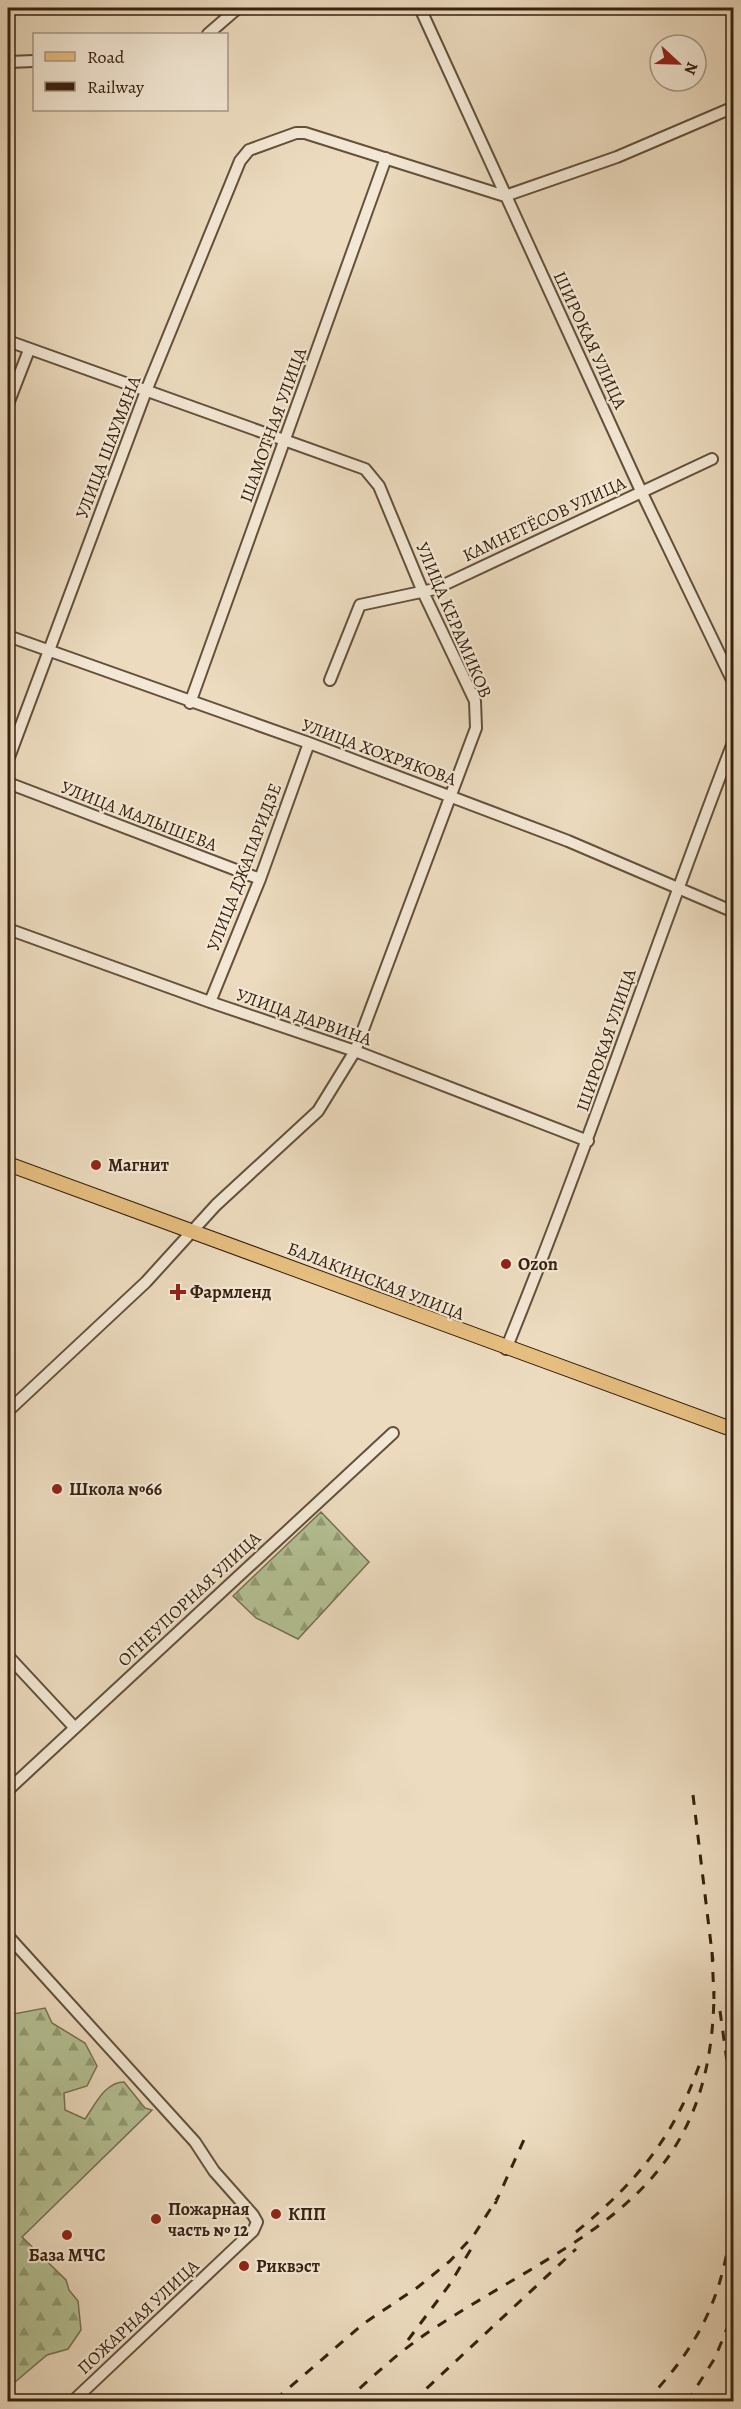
<svg xmlns="http://www.w3.org/2000/svg" width="741" height="2409" viewBox="0 0 741 2409" font-family="Alegreya,serif">
  <defs>
    <pattern id="forest-firs" width="22" height="20" patternUnits="userSpaceOnUse" patternTransform="scale(1.5)"><rect width="22" height="20" fill="#b4c194"/><path d="M5 1l3.5 6h-7zM16 11l3.5 6h-7z" fill="#939c77"/></pattern>
  </defs>
  <rect width="100%" height="100%" fill="#ecdbbf"/>
  <filter id="stains"><feTurbulence type="fractalNoise" baseFrequency=".00333" numOctaves="4"/><feColorMatrix values="0 0 0 0 .2 0 0 0 0 .09 0 0 0 0 .02 0 0 0 .5 -.17"/></filter>
  <radialGradient id="worn" r=".72"><stop offset=".6" stop-color="#630" stop-opacity="0"/><stop offset="1" stop-color="#630" stop-opacity=".3"/></radialGradient>
  <path fill="url(#forest-firs)" stroke="#767152" stroke-width="1.5" d="M321,1512L369,1562L298,1639L256,1618L233,1596Z
    M45,2008L52,2023L85,2043L97,2066L87,2086L64,2093L65,2110L85,2119C95,2105 105,2082 124,2082L145,2108L152,2110L22,2237L66,2280L69,2290L78,2301L81,2330L68,2349L47,2355L8,2388V2015Z"/>
  <g fill="none" stroke-linecap="round" stroke-linejoin="round">
    <g stroke="#64503b" stroke-width="14">
      <path id="minor" d="M8,8H18
        M420,8L641,491L734,684
        M208,34L238,8
        M8,62L34,61
        M8,341L365,469L379,486L423,592L475,701L476,728L355,1051L318,1111L216,1205L146,1282L8,1411
        M8,404L29,350
        M8,636L309,743L568,841L734,912
        M330,680L360,605L435,589L712,459
        M190,703L386,158
        M8,760L146,391L240,161L249,150L296,133H305L505,196L617,157L734,107
        M8,783L260,879
        M8,929L210,1002L355,1051L588,1141
        M210,1002L260,879L309,743
        M506,1349C588,1148 656,942 734,740
        M8,1656L75,1728
        M8,1790L393,1433
        M8,1936L195,2142L214,2171L253,2215L257,2222L253,2231L72,2402"/>
    </g>
    <g stroke="#37210f" stroke-width="16">
      <path id="major" d="M8,1164C249,1254 491,1342 734,1430"/>
    </g>
    <use href="#minor" stroke="#f3e8d5" stroke-width="10"/>
    <use href="#major" stroke="#e6be80" stroke-width="14"/>
    <path stroke="#37210f" stroke-width="3" stroke-dasharray="10 10" stroke-linecap="butt" d="M693,1795L713,1961
      M712,1952L714,1999
      M720,2011L734,2112
      M732,2104L734,2128
      M495,2204L527,2133
      M576,2232C638,2181 676,2135 702,2057
      M408,2340L450,2284L474,2244
      M275,2400L363,2324L418,2287L450,2261L474,2235L498,2197
      M345,2402C373,2376 401,2350 433,2329C580,2233 713,2198 714,1991
      M412,2402L576,2249
      M645,2402C709,2337 730,2277 734,2188
      M687,2402L715,2358L734,2311
      M727,2402L734,2386"/>
  </g>
  <g fill="#8f2418" stroke="#f3e8d5" stroke-width="2">
    <circle cx="96" cy="1165" r="6"/>
    <circle cx="506" cy="1264" r="6"/>
    <path d="M175 1283h6v6h6v6h-6v6h-6v-6h-6v-6h6z"/>
    <circle cx="57" cy="1489" r="6"/>
    <circle cx="276" cy="2214" r="6"/>
    <circle cx="156" cy="2219" r="6"/>
    <circle cx="67" cy="2235" r="6"/>
    <circle cx="244" cy="2266" r="6"/>
  </g>
  <g text-anchor="middle" stroke-width="4.5" stroke-linejoin="round" paint-order="stroke">
    <g font-size="18" fill="#37210f" stroke="#f3e8d5">
      <text transform="translate(590 340) rotate(65)" y="6">ШИРОКАЯ УЛИЦА</text>
      <text transform="translate(273 425) rotate(-70)" y="6">ШАМОТНАЯ УЛИЦА</text>
      <text transform="translate(108 447) rotate(-69)" y="6">УЛИЦА ШАУМЯНА</text>
      <text transform="translate(544 519) rotate(-25)" y="6">КАМНЕТЁСОВ УЛИЦА</text>
      <text transform="translate(454 620) rotate(67)" y="6">УЛИЦА КЕРАМИКОВ</text>
      <text transform="translate(379 752) rotate(20)" y="6">УЛИЦА ХОХРЯКОВА</text>
      <text transform="translate(139 816) rotate(21)" y="6">УЛИЦА МАЛЫШЕВА</text>
      <text transform="translate(244 867) rotate(-69)" y="6">УЛИЦА ДЖАПАРИДЗЕ</text>
      <text transform="translate(304 1017) rotate(19)" y="6">УЛИЦА ДАРВИНА</text>
      <text transform="translate(606 1040) rotate(-71)" y="6">ШИРОКАЯ УЛИЦА</text>
      <text transform="translate(376 1281) rotate(21)" y="6">БАЛАКИНСКАЯ УЛИЦА</text>
      <text transform="translate(189 1599) rotate(-43)" y="6">ОГНЕУПОРНАЯ УЛИЦА</text>
      <text transform="translate(138 2317) rotate(-43)" y="6">ПОЖАРНАЯ УЛИЦА</text>
    </g>
    <g font-size="18" font-weight="bold" fill="#37210f" stroke="#f3e8d5" text-anchor="start">
      <text x="108" y="1171">Магнит</text>
      <text x="518" y="1270">Ozon</text>
      <text x="190" y="1298">Фармленд</text>
      <text x="69" y="1495">Школа №66</text>
      <text x="168" y="2215">Пожарная<tspan x="168" dy="21">часть № 12</tspan></text>
      <text x="288" y="2220">КПП</text>
      <text x="67" y="2261" text-anchor="middle">База МЧС</text>
      <text x="256" y="2272">Риквэст</text>
    </g>
  </g>
  <rect width="741" height="2409" fill="none" stroke="#ecdbbf" stroke-width="30"/>
  <rect x="9" y="9" width="723" height="2391" fill="none" stroke="#37210f" stroke-width="3"/>
  <rect x="15" y="15" width="711" height="2379" fill="none" stroke="#37210f" stroke-width="1.5"/>
  <rect x="33" y="33" width="195" height="78" fill="#f3e8d5" stroke="#a89886" stroke-width="1.5"/>
  <rect x="45" y="52" width="30" height="9" fill="#e6be80" stroke="#a89886" stroke-width="1.5"/>
  <text x="87" y="63" font-size="18" fill="#37210f">Road</text>
  <rect x="45" y="82" width="30" height="9" fill="#37210f" stroke="#a89886" stroke-width="1.5"/>
  <text x="87" y="93" font-size="18" fill="#37210f">Railway</text>
  <g transform="translate(678 63) rotate(112)"><circle r="28" fill="#f3e8d5" stroke="#a89886" stroke-width="1.5"/>
  <path d="M0-4.5L10 22L0 15L-10 22Z" fill="#8f2418"/>
  <text y="-9" font-size="16" font-weight="bold" text-anchor="middle" fill="#37210f">N</text>
  </g>
  <rect width="100%" height="100%" filter="url(#stains)"/>
  <rect width="100%" height="100%" fill="url(#worn)"/>
</svg>
